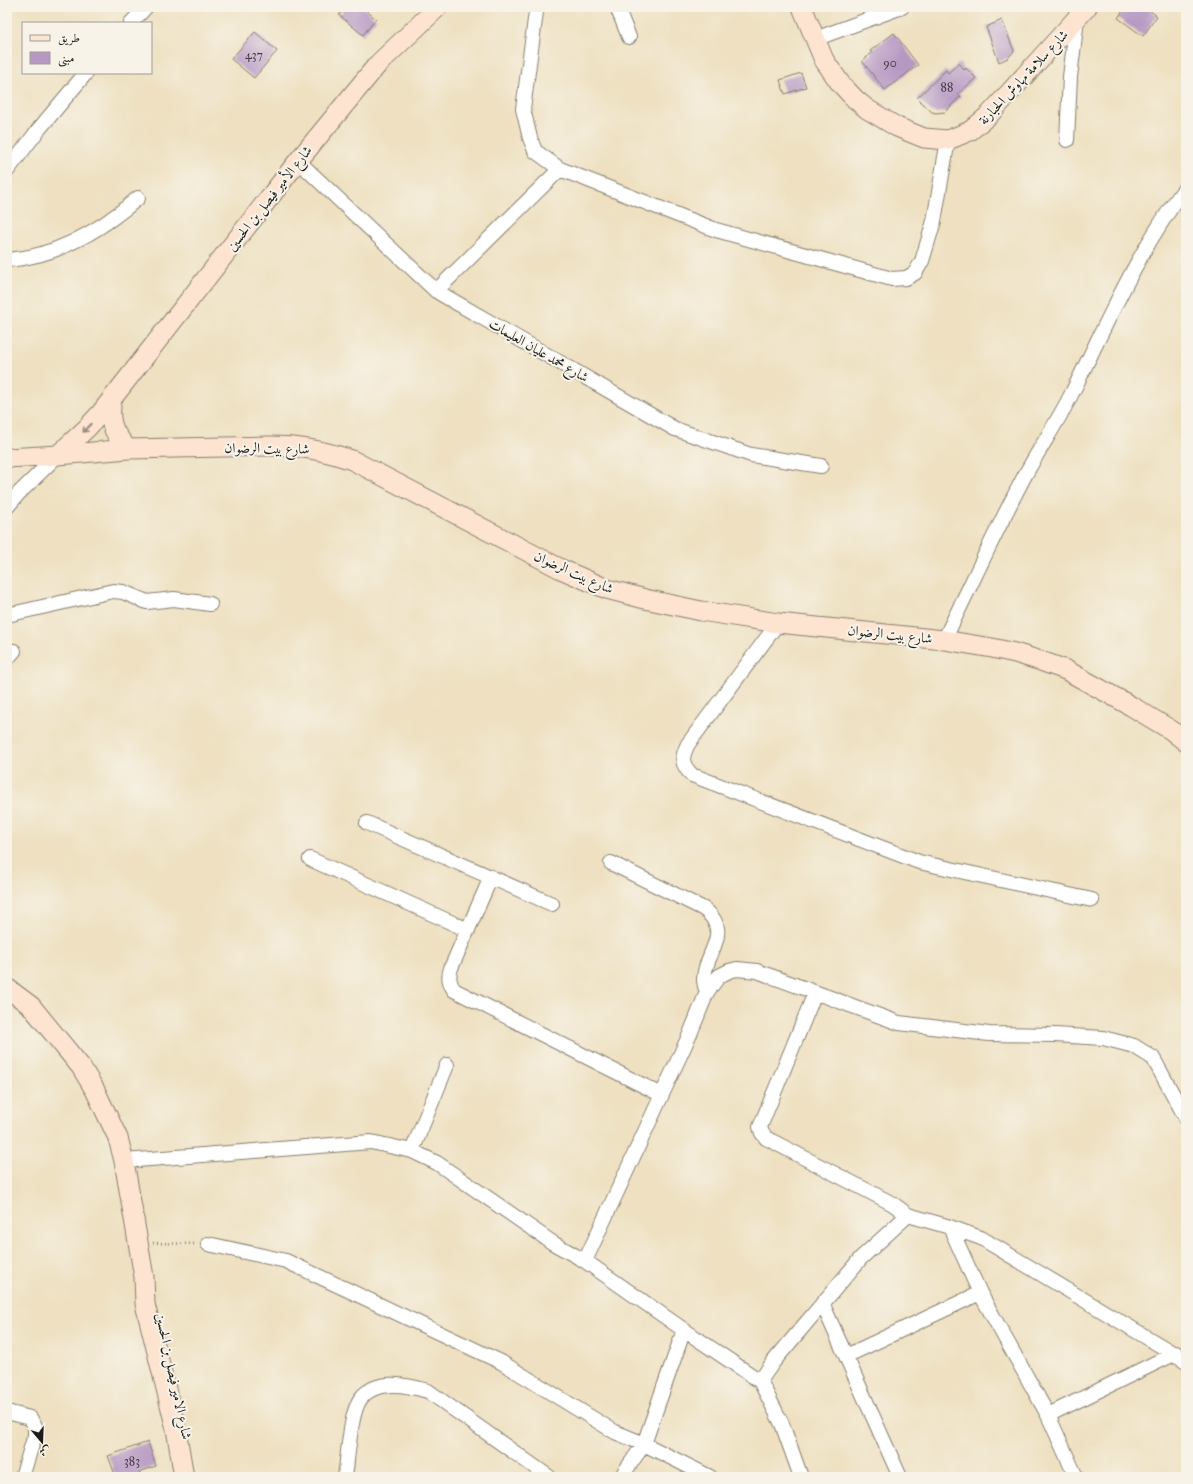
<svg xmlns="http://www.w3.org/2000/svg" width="1193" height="1484" viewBox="0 0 1193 1484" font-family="'IM FELL Great Primer',Amiri,serif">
  <rect width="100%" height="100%" fill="#f7f3e8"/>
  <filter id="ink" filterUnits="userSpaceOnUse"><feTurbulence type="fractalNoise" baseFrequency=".025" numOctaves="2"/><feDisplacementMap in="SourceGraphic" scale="8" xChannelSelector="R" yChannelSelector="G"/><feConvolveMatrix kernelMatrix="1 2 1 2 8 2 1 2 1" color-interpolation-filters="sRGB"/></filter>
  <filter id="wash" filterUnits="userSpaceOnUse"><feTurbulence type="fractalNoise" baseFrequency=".012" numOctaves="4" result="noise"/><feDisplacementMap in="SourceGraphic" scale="16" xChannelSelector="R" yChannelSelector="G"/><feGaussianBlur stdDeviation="0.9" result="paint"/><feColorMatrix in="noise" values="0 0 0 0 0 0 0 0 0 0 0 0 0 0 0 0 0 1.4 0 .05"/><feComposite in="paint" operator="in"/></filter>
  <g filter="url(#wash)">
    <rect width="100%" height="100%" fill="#eee0c0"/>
    <g id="blocks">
      <path fill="#b698c3" d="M346,7H362L376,19L363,35L339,15Z
        M1126,7H1145L1157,16L1143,36L1118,18Z
        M1002,20L1014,51L1008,58L999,62L986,27Z
        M255,32L277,51L254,78L231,59Z
        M894,33L918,65L885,90L862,61L872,53L870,51Z
        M959,63L965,70L966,68L976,78L958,94L961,96L945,112L936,113L932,112L917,98L946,70L948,73Z
        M801,73L806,87L785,94L780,80Z
        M148,1442L156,1466L139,1472L141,1477H116L108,1456Z"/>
    </g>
  </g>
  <g filter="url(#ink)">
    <use href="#blocks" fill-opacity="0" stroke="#857e6e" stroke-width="1"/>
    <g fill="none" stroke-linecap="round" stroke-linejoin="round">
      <g stroke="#857e6e" stroke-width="16">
        <path id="street" d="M534,7L536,12L523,109L530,138L535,151L560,169L716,230L892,279L906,278L915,273L922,261L934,221L948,140
          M617,7L629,37
          M131,23L146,7
          M815,39L902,7
          M1067,140L1070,77L1077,19
          M298,161L436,291L675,429L751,455L821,466
          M7,171L39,129L86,73
          M7,260C56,257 102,229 138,198
          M436,291L560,169
          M7,507L18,494L58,455
          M7,615L113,591L123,592L147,602L174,599L210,604
          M778,623L688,744C681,758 681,764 692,775L919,862L1092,900
          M944,640C971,585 996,530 1024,477C1039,449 1057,423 1071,395C1106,325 1138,250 1186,187
          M7,659L14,651
          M367,823L552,904
          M310,859L468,930
          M611,863L704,909C734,933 704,953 704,979C704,983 705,987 707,992
          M491,877L451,968C448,977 449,982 454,990L662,1095
          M815,993L760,1127L762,1133L766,1138L893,1204L908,1215L950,1227L981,1238L1186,1361
          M412,1151L447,1065
          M124,1161L371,1142L412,1151L437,1163L553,1243L585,1261L684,1330L760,1381L782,1424L801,1477
          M950,1227L980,1293L1048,1415L1076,1477
          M208,1244L286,1261L501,1362L615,1432L644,1444L710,1477
          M585,1261L690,1034L707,992L719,976L729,971L737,969L757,971L899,1023L989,1034L1055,1035L1103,1038L1134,1046L1153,1058L1186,1118
          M823,1305L900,1477
          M846,1356L980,1293
          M760,1381L774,1361L861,1258L908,1215
          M7,1412L30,1418L35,1426V1435L22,1477
          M1048,1415L1176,1353
          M345,1477C348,1458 350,1412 361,1398C377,1378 408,1385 428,1391L549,1477
          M621,1477L644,1444L684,1330"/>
      </g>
      <g stroke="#857e6e" stroke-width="21">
        <path id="secondary" d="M802,7L824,60L840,83L855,99L867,109L897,127L924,138L948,140L970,131L989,115L1087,7
          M112,398C108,421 112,432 128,449
          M58,455L87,428L100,414L298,161L378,64L438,7
          M7,458L58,455L128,449L268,446C300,446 322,450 352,460L561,569L607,589L645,599L701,611L778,623L944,640L992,648L1015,653L1041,661L1066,670L1131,706L1171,730L1186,742
          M7,988L31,1006L81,1067L95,1090L118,1138L124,1161L144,1277L145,1304L176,1429L184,1477"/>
      </g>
      <path stroke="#857e6e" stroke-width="2.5" stroke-dasharray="1 3" stroke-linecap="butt" d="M153,1243L196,1244"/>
      <use href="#street" stroke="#fff" stroke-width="14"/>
      <use href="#secondary" stroke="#fde4d1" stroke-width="19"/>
    </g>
    <defs><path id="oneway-shaft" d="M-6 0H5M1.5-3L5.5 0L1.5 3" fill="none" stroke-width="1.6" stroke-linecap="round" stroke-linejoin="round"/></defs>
    <use stroke="#988a80" href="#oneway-shaft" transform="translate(87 428) rotate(134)"/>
  </g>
  <g text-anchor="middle" stroke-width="4" stroke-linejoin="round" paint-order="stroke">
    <g font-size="12" fill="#423b46">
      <text x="254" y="59">437</text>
      <text x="890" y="67">90</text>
      <text x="947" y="91">88</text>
      <text x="132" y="1465">383</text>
    </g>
    <g font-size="14" fill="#1c1c1c" stroke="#f7f3e8">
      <text transform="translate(1023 77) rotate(-47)" y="5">شارع سلامة مهاوش الحبارنة</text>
      <text transform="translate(269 198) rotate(-52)" y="5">شارع الأمير فيصل بن الحسين</text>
      <text transform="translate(539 350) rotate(30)" y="5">شارع محمد عليان العليمات</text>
      <text transform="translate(267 448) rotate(1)" y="5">شارع بيت الرضوان</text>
      <text transform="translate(574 572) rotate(24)" y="5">شارع بيت الرضوان</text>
      <text transform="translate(890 634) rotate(6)" y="5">شارع بيت الرضوان</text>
      <text transform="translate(174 1376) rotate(78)" y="5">شارع الامير فيصل بن الحسين</text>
    </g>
  </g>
  <rect width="1193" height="1484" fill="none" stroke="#f7f3e8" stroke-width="24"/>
  <rect x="22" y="22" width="130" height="52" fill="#f7f3e8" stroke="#9f9d96"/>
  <rect x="30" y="35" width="20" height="6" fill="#fde4d1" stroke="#9f9d96"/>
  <text x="58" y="42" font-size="12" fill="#1c1c1c">طريق</text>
  <rect x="30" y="52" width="20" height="12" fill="#b698c3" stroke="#9f9d96"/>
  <text x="58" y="62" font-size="12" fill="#1c1c1c">مبنى</text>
  <g transform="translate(42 1442) rotate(161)" stroke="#f7f3e8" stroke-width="3" paint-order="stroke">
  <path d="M0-3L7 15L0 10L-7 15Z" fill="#1c1c1c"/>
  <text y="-6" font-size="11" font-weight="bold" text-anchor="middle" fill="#1c1c1c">ش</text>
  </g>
</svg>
